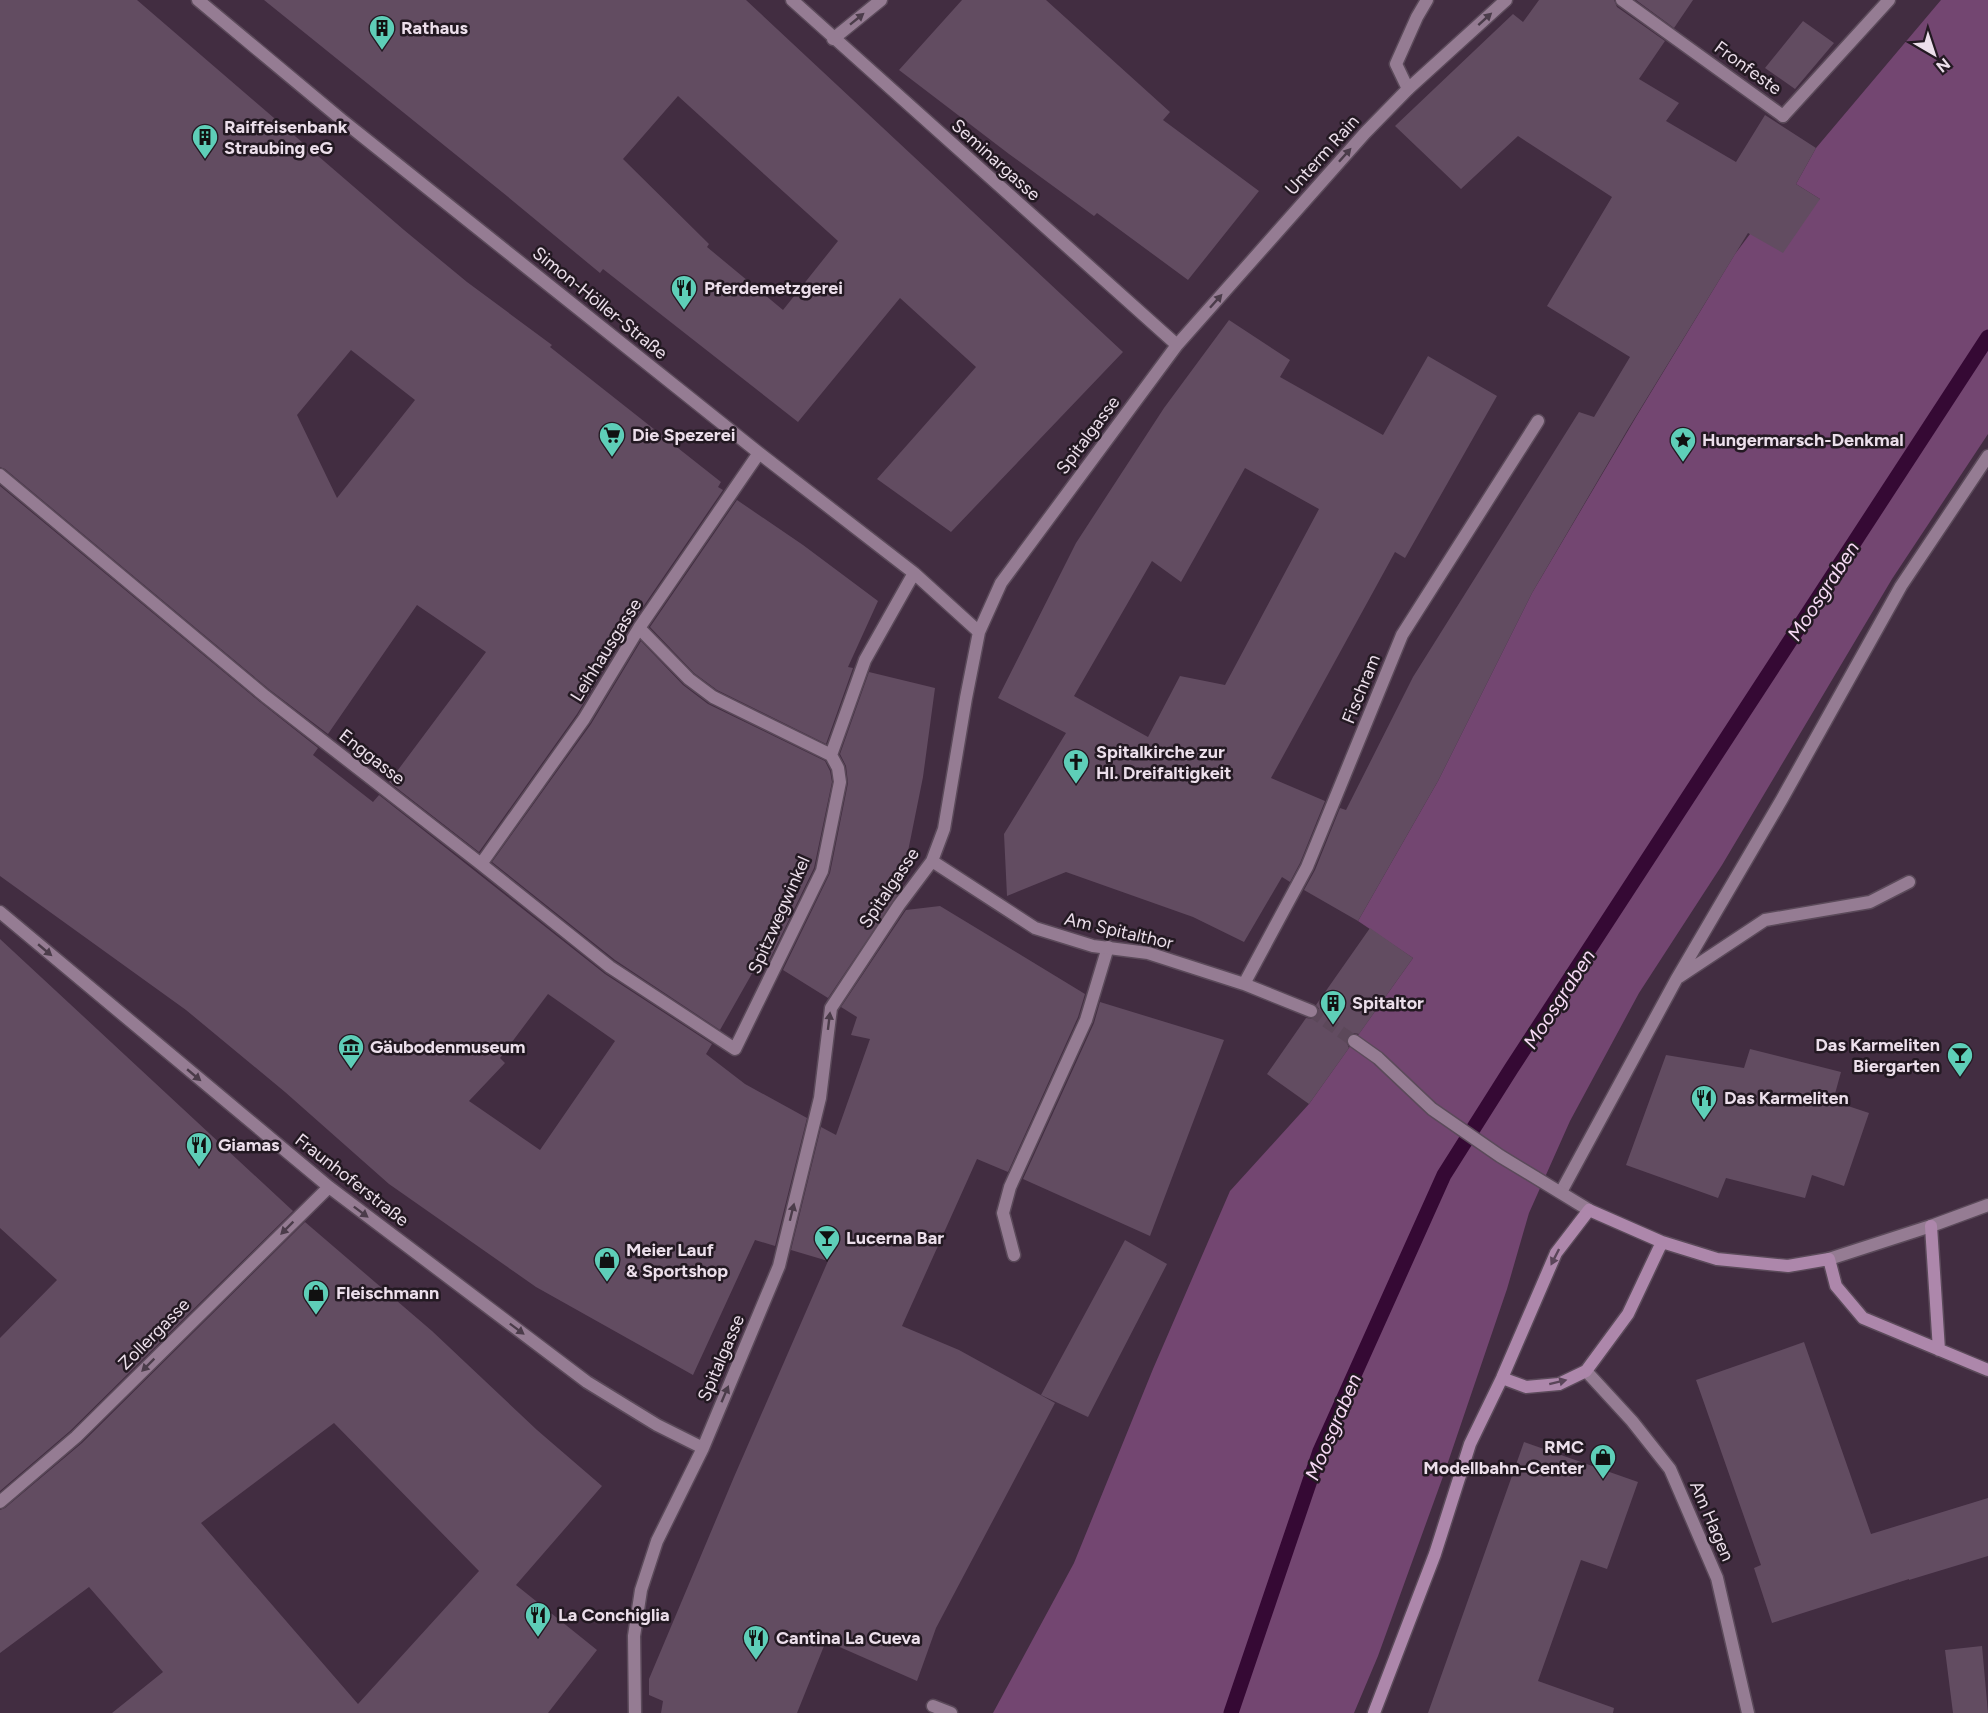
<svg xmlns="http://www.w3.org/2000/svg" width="1988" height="1713" viewBox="0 0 1988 1713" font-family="Figtree,sans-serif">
  <rect width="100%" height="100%" fill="#422d41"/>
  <path fill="#734671" d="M1941,0H1988V434L1892,579L1722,865L1639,993L1570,1121L1529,1213L1507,1289L1445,1471L1378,1656L1354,1713H993L1074,1563L1153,1369L1230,1191L1309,1104L1413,958L1358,921L1438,781L1532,593L1636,417L1735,254L1750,234L1820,199L1796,184L1816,148Z"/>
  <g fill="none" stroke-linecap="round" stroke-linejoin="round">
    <path stroke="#350934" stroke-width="15" d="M1231,1713L1320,1451L1444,1175L1511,1069L1988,337"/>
  </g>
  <path fill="#624c61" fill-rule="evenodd" d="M0,0H137L404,230L467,282L552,345L550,347L721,482L718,487L723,490L632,623L577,714L479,852L389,782L486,652L417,605L328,734L270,690L5,469L0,467ZM351,350L415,400L337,498L297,415Z
    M264,0H746L1123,352L951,532L877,479L976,367L900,298L798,422L603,269L600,273L502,192ZM678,96L838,241L783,310L707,247L709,244L623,159Z
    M962,0H1046L1170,112L1163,120L1259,191L1188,280L1097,213L1094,216L1009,154L899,70Z
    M1539,0H1614L1617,7L1665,41L1639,79L1679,103L1666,121L1736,162L1765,115L1816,148L1796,184L1820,199L1783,253L1748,233L1628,429L1532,593L1438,781L1358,921L1304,890L1315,870L1340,808L1346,810L1413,677L1579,412L1594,417L1630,357L1547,306L1612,197L1518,136L1461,189L1395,126L1513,14L1523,22Z
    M1636,0H1693L1674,28Z
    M1803,21L1834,43L1795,89L1765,68Z
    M1229,320L1290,360L1280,377L1383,435L1428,356L1497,396L1405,558L1395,552L1271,778L1325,801L1300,863L1290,882L1282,877L1244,942L1193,917L1066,872L1007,896L1004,834L1066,733L998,698L1076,543L1164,408ZM1245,468L1319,509L1225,685L1180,676L1148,737L1074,696L1152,561L1181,582Z
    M0,486L260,702L318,748L313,755L373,802L379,795L605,974L712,1044L706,1054L745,1084L807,1118L775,1246L755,1240L693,1375L536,1287L389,1184L285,1092L186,1010L0,876ZM548,994L615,1041L540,1150L469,1101L505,1063L500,1058Z
    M737,500L803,545L878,601L848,667L853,668L826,744L717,690L694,673L650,627Z
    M641,641L683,685L708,704L825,761L830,771L832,782L814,868L769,961L762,956L720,1030L615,960L492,862L591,724Z
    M869,672L935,688L923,777L900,891L828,998L783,970L830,873L848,783L846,766L840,754Z
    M940,906L1085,994L1078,1017L1008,1172L977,1159L902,1326L959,1350L1055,1403L936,1628L917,1681L826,1641L797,1713H661L663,1701L649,1695V1679L734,1477L828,1261L791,1250L821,1127L836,1135L870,1039L851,1035L857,1017L841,1007L906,910Z
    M1370,928L1413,958L1359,1034L1354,1033L1348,1036L1346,1041L1349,1048L1309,1104L1267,1074L1306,1018L1313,1019L1318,1015L1319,1009L1316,1005Z
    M0,939L293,1211L70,1431L0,1491V1338L57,1280L0,1228Z
    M1100,1002L1224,1040L1150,1236L1023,1179L1094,1023Z
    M1750,1049L1841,1072L1833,1101L1869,1113L1844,1186L1812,1175L1805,1198L1726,1178L1718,1198L1626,1165L1666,1055L1744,1068Z
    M305,1222L432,1331L537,1430L602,1486L516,1585L597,1650L548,1713H112L163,1672L89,1587L0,1653V1510L5,1508L82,1443ZM334,1423L479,1571L358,1704L201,1523Z
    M1125,1240L1167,1264L1088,1417L1041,1395Z
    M1804,1342L1871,1534L1988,1498V1556L1909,1580V1579L1772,1623L1754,1568L1761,1565L1696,1380Z
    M1524,1442L1638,1482L1607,1569L1581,1560L1538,1681L1614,1708L1613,1713H1428Z
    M1982,1646L1988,1713H1953L1945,1650Z"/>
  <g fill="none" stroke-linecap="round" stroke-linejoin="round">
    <path stroke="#5c485a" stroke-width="12" stroke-dasharray="12 6" stroke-linecap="butt" d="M1311,1011L1354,1041"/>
    <g stroke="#5b4a5a" stroke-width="15">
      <path id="lane" d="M1408,89L1396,64L1417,17L1427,0
        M1783,116L1889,0
        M1679,977L1765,920L1870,902L1909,882
        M1561,1192L1676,980L1782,799L1901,586L1988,456
        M1014,1255L1003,1213L1010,1187L1086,1020L1108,947
        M933,1706L951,1713"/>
    </g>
    <g stroke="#5b4a5a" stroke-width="15">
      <path id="street" d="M198,0L342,120L759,453L914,573L979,632
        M792,0L1177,345
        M1622,0L1783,116
        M833,39L881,0
        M0,475L265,696L481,864L610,967L735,1049L822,871L840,782L838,768L831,755L865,660L914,573
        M639,628L689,679L713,697L831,755
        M932,861L1035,928L1093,946L1148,953L1244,984L1311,1011
        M481,864L584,719L639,628L759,453
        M0,912L329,1187L587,1382L657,1425L703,1448
        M1244,984L1307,867L1402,635L1538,421
        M1354,1041L1378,1058L1432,1109L1500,1156L1589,1210
        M1829,1259L1931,1226L1988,1205
        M1586,1371L1632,1421L1670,1469L1717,1578L1748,1713
        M0,1502L76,1437L329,1187
        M635,1713L634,1636L641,1590L657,1541L703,1448L779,1266L820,1098L831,1008L899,905L932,861L944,829L966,698L979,632L1001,583L1177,345L1365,133L1408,89L1506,0"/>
    </g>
    <g stroke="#5b4a5a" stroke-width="15">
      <path id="secondary" d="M1931,1226L1939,1350
        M1502,1378L1526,1387L1559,1384L1586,1371L1628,1314L1662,1242
        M1374,1713L1435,1554L1470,1444L1502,1378L1556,1253L1589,1210L1662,1242L1717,1259L1788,1266L1829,1259L1836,1286L1863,1318L1988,1370"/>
    </g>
    <use href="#lane" stroke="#957c93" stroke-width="12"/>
    <use href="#street" stroke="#957c93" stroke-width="12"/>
    <use href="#secondary" stroke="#ad87ab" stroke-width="12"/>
  </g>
  <defs><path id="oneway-solid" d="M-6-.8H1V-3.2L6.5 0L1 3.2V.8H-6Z" transform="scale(1.5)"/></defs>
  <g fill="#4b3c4a">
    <use href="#oneway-solid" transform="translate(857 19) rotate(-39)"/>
    <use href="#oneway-solid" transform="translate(1485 19) rotate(-42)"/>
    <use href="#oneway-solid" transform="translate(1345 155) rotate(-48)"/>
    <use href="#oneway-solid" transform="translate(1216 301) rotate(-48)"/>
    <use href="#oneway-solid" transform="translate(45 950) rotate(40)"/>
    <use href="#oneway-solid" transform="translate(829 1021) rotate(-83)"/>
    <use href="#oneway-solid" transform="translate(194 1075) rotate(40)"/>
    <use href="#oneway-solid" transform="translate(361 1212) rotate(37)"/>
    <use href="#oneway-solid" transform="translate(792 1212) rotate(-76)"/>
    <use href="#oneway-solid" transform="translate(287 1228) rotate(135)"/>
    <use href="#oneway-solid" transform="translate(517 1329) rotate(37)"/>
    <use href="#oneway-solid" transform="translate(148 1365) rotate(135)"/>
    <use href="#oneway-solid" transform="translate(725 1394) rotate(-67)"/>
  </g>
  <g fill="#5a4559">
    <use href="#oneway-solid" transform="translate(1555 1257) rotate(117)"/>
    <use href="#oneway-solid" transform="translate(1558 1382) rotate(-14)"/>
  </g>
  <defs>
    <g id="building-pin" transform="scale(1.35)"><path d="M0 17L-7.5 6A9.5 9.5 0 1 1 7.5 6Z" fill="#5eceb8" stroke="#231922"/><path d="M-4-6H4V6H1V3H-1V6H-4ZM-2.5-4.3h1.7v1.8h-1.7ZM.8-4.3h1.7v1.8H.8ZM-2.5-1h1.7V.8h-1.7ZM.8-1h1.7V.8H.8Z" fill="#111"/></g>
    <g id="restaurant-pin" transform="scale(1.35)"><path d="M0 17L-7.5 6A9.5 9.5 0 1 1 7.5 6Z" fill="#5eceb8" stroke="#231922"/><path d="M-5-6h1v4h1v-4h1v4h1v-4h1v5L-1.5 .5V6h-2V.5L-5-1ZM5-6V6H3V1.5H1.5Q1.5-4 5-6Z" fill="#111"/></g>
    <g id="supermarket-pin" transform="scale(1.35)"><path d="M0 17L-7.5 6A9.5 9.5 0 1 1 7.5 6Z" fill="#5eceb8" stroke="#231922"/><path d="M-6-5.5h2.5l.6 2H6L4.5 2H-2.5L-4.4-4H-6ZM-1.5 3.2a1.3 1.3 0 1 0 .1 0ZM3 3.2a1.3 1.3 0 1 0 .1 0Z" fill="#111"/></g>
    <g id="sight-pin" transform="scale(1.35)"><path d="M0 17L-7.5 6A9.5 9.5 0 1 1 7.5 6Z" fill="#5eceb8" stroke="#231922"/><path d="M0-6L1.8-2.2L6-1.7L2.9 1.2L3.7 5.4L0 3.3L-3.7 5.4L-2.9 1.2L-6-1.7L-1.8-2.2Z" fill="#111"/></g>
    <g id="church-pin" transform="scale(1.35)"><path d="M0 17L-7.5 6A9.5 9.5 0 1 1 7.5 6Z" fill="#5eceb8" stroke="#231922"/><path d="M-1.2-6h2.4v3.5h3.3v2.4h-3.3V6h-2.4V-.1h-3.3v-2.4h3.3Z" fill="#111"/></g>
    <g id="museum-pin" transform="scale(1.35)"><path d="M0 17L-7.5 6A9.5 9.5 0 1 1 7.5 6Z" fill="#5eceb8" stroke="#231922"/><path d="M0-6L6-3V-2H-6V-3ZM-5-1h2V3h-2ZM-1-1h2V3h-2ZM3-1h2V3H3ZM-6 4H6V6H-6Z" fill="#111"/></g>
    <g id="bar-pin" transform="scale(1.35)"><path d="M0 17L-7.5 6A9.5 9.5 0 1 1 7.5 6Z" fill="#5eceb8" stroke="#231922"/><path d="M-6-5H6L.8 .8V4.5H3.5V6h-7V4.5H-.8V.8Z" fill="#111"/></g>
    <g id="shop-pin" transform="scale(1.35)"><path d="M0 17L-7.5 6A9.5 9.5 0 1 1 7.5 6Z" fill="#5eceb8" stroke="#231922"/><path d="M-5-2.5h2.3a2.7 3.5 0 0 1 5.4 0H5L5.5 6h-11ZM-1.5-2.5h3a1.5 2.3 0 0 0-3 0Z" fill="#111"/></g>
  </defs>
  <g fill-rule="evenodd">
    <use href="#building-pin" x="382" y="28"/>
    <use href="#building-pin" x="205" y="137"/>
    <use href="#restaurant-pin" x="684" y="288"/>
    <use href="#supermarket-pin" x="612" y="435"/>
    <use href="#sight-pin" x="1683" y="440"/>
    <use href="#church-pin" x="1076" y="762"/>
    <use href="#building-pin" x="1333" y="1003"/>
    <use href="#museum-pin" x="351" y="1047"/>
    <use href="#bar-pin" x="1960" y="1055"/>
    <use href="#restaurant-pin" x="1704" y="1098"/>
    <use href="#restaurant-pin" x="199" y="1145"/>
    <use href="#bar-pin" x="827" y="1238"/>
    <use href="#shop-pin" x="607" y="1260"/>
    <use href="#shop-pin" x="316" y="1293"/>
    <use href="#shop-pin" x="1603" y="1457"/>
    <use href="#restaurant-pin" x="538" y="1615"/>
    <use href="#restaurant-pin" x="756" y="1638"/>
  </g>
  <g text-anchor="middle" stroke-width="5" stroke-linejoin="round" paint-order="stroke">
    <g font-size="18" font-weight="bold" fill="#ecdfeb" stroke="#231922" text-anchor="start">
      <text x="401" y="34">Rathaus</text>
      <text x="224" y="133">Raiffeisenbank<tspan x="224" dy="21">Straubing eG</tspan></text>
      <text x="704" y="294">Pferdemetzgerei</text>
      <text x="632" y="441">Die Spezerei</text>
      <text x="1702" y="446">Hungermarsch-Denkmal</text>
      <text x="1096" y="758">Spitalkirche zur<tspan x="1096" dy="21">Hl. Dreifaltigkeit</tspan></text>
      <text x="1352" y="1009">Spitaltor</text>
      <text x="1940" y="1051" text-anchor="end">Das Karmeliten<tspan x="1940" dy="21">Biergarten</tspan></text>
      <text x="370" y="1053">Gäubodenmuseum</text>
      <text x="1724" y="1104">Das Karmeliten</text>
      <text x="218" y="1151">Giamas</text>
      <text x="846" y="1244">Lucerna Bar</text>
      <text x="626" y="1256">Meier Lauf<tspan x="626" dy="21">&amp; Sportshop</tspan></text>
      <text x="336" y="1299">Fleischmann</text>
      <text x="1584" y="1453" text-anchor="end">RMC<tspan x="1584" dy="21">Modellbahn-Center</tspan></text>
      <text x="558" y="1621">La Conchiglia</text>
      <text x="776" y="1644">Cantina La Cueva</text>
    </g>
    <g font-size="18" fill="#ecdfeb" stroke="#231922">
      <text transform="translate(1748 68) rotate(36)" y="6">Fronfeste</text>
      <text transform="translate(1322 155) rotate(-48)" y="6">Unterm Rain</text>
      <text transform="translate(996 160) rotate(42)" y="6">Seminargasse</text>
      <text transform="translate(600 303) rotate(39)" y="6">Simon-Höller-Straße</text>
      <text transform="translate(1088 435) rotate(-53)" y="6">Spitalgasse</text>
      <text transform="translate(606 650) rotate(-58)" y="6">Leihhausgasse</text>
      <text transform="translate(1361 689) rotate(-68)" y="6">Fischram</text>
      <text transform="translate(372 757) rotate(38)" y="6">Enggasse</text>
      <text transform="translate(889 888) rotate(-56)" y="6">Spitalgasse</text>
      <text transform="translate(779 915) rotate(-66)" y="6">Spitzwegwinkel</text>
      <text transform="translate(1119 931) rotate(13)" y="6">Am Spitalthor</text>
      <text transform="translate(352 1180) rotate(38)" y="6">Fraunhoferstraße</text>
      <text transform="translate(154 1334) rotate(-45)" y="6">Zollergasse</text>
      <text transform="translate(721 1358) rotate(-67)" y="6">Spitalgasse</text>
      <text transform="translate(1712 1521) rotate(67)" y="6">Am Hagen</text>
    </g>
    <g font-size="20" font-style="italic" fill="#f7daf5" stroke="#231922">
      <text transform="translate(1823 591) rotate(-57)" y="7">Moosgraben</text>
      <text transform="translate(1559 999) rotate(-57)" y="7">Moosgraben</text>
      <text transform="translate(1333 1427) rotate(-67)" y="7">Moosgraben</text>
    </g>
  </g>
  <g transform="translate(1934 54) rotate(141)" stroke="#231922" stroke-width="4.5" paint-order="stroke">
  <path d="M0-4.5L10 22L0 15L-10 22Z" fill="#ecdfeb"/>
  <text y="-9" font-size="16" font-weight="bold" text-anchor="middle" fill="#ecdfeb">N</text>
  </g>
</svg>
